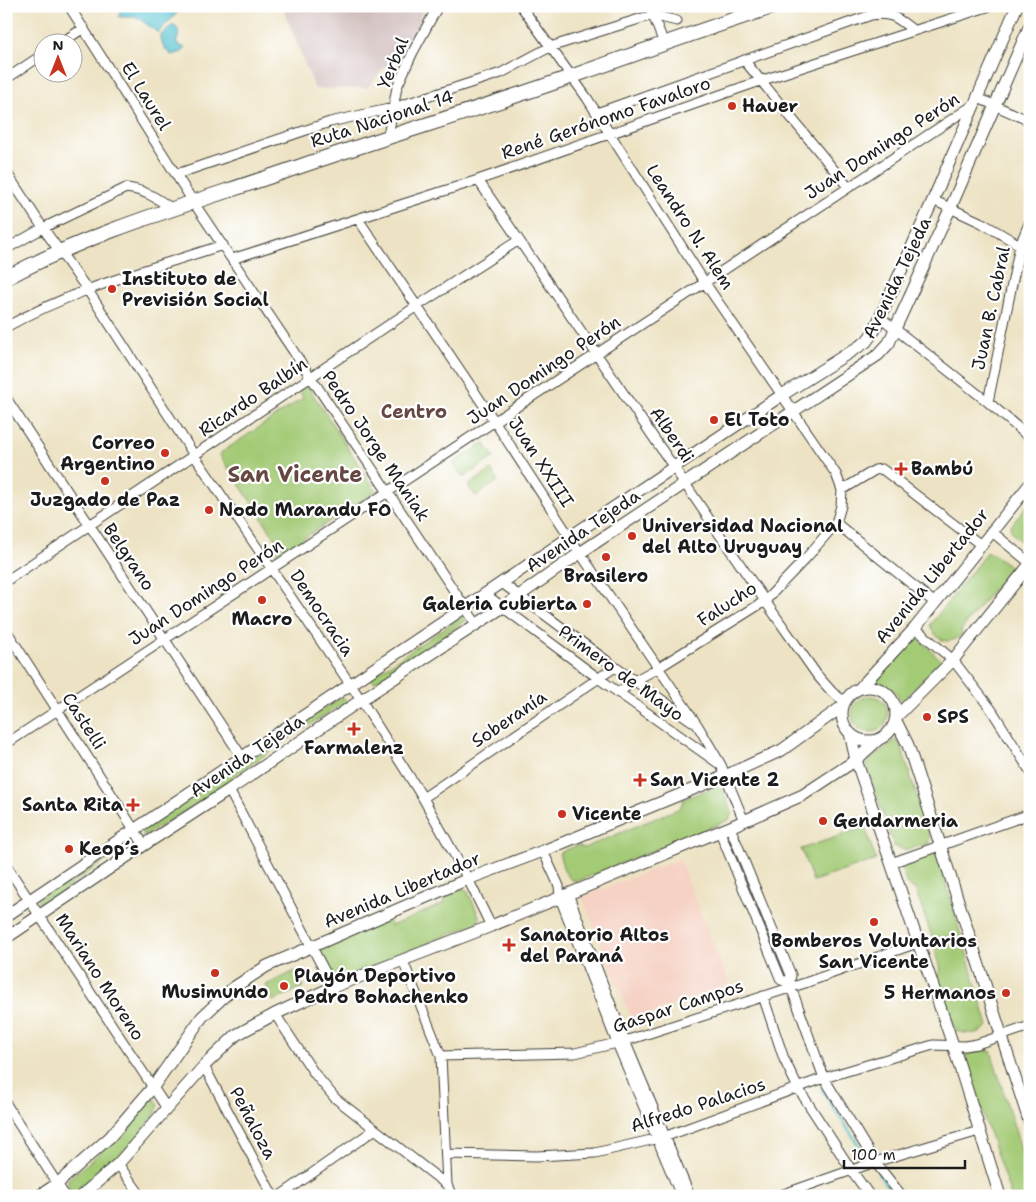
<svg xmlns="http://www.w3.org/2000/svg" width="1036" height="1202" viewBox="0 0 1036 1202" font-family="'Shantell Sans',sans-serif">
  <rect width="100%" height="100%" fill="#fff"/>
  <filter id="ink" filterUnits="userSpaceOnUse"><feTurbulence type="fractalNoise" baseFrequency=".02" numOctaves="2"/><feDisplacementMap in="SourceGraphic" scale="10" xChannelSelector="R" yChannelSelector="G"/><feConvolveMatrix kernelMatrix="1 2 1 2 8 2 1 2 1" color-interpolation-filters="sRGB"/></filter>
  <filter id="wash" filterUnits="userSpaceOnUse"><feTurbulence type="fractalNoise" baseFrequency=".0096" numOctaves="4" result="noise"/><feDisplacementMap in="SourceGraphic" scale="20" xChannelSelector="R" yChannelSelector="G"/><feGaussianBlur stdDeviation="1.12" result="paint"/><feColorMatrix in="noise" values="0 0 0 0 0 0 0 0 0 0 0 0 0 0 0 0 0 1.4 0 .05"/><feComposite in="paint" operator="in"/></filter>
  <g filter="url(#wash)">
    <rect width="100%" height="100%" fill="#ede3c4"/>
    <path fill="#f6d2c4" d="M679,859L729,984L632,1021L582,897Z"/>
    <path fill="#d1bfbe" d="M282,6H425L412,35L367,88L315,89Z"/>
    <path fill="#a3ca75" stroke="#607348" d="M307,385L376,491L278,555L273,549L279,544L219,454L303,398L299,390Z
      M484,443L494,457L463,478L453,463Z
      M491,470L498,481L476,496L468,486Z
      M1030,501V543C1019,543 1013,536 1010,527Z
      M987,552L993,554L1011,567L1012,573L1002,586L995,587L961,630L962,635C947,646 937,641 930,625Z
      M464,615H467L468,619L375,682L372,680L371,677Z
      M917,637L941,660L902,702L895,691L876,681Z
      M852 714a18 18 0 1 1 36 0a18 18 0 1 1-36 0Z
      M340,698H344L347,701L345,705L337,707L232,777L230,783L146,835H143V829Z
      M895,740L900,743L930,838L928,844L904,850L894,846L866,765L869,760Z
      M717,786L723,789L732,813L729,820L578,881L571,880L564,871L559,853L578,845L584,848L680,808L684,799Z
      M865,827L876,860L813,881L801,849Z
      M131,835L136,841L72,883C65,894 52,900 41,907L37,900Z
      M932,854H937L988,1026C979,1036 967,1034 956,1031L937,975L941,969L931,934L915,889L907,885L901,867L902,864Z
      M460,888L467,890L480,918L477,923L337,981L333,980L320,954L321,950L388,920L391,926L445,903L443,896Z
      M295,971L303,987L273,1001L266,985Z
      M980,1050L991,1051L1030,1179V1196H1011L965,1062L966,1054Z
      M150,1098L156,1100L159,1105C148,1134 103,1169 80,1191H72L68,1185V1179C99,1156 126,1129 150,1098Z"/>
    <path fill="#56c2d0" stroke="#396f76" d="M127,6H179L180,9C174,18 165,24 158,33L137,17H119L120,10Z
      M173,25C181,29 179,36 176,43L185,48L182,52L172,55C164,50 161,44 161,35Z"/>
    <g fill="none" stroke-linecap="round" stroke-linejoin="round">
      <path stroke="#56c2d0" stroke-width="2.5" d="M821,1089L866,1156
        M878,1173L894,1196"/>
    </g>
  </g>
  <g filter="url(#ink)">
    <g fill="none" stroke-linecap="round" stroke-linejoin="round">
      <g stroke="#3b3a35" stroke-width="11">
        <path id="minor" d="M69,6L194,203L477,625
          M521,6L587,98L705,283L836,474L842,490L841,506L836,523L807,557L765,601L658,668L634,681L618,693
          M649,6L664,43
          M62,42L84,28
          M744,60L848,187
          M6,79L42,55
          M978,98L1030,121
          M597,113L871,15C892,12 897,18 913,30
          M388,136L397,87L413,52L438,6
          M6,172L43,228L87,289L194,455L361,700L423,798L468,879L491,926
          M177,174L330,122L393,108L501,73L550,47L652,15L677,21
          M478,180L765,601L817,675L832,692L845,702
          M933,200L982,223L1030,251
          M358,219L495,422L580,553L698,726L721,765L744,821
          M6,249L43,228L126,188C145,190 157,198 172,209
          M232,259L478,180L760,81L990,6
          M880,317L988,402L1030,438
          M6,327C74,289 149,269 223,245
          M6,398L242,757
          M988,402L1020,245L1030,221
          M842,490L875,470L882,469L981,545
          M836,523L935,603
          M991,531L1030,563
          M6,581L417,306L519,240
          M502,583L615,667L692,721
          M485,594L598,678L718,763
          M915,628L953,660L991,709L1030,771
          M6,630L144,845
          M6,744L975,104
          M229,790L333,987
          M423,798L615,667
          M730,827L791,975L790,982L791,987L824,1078L875,1162L902,1196
          M720,832L781,980L790,982
          M543,851L559,886L560,898L617,1043L681,1196
          M891,863L1030,814
          M6,865L166,1107
          M568,894L625,1041L690,1196
          M403,961L441,1056L447,1185L452,1196
          M763,996L784,1059L798,1088L852,1171L870,1196
          M275,1014L314,1073L335,1098L447,1185
          M441,1056L575,1053L625,1041L805,983L917,943
          M204,1066L273,1196
          M6,1104L65,1196
          M446,1154L537,1156L595,1153L664,1137L824,1078L933,1045L965,1046L977,1044L1030,1026
          M118,1164L141,1196
          M280,1196L374,1130
          M778,1196L875,1162L979,1131"/>
      </g>
      <g stroke="#3b3a35" stroke-width="13">
        <path id="secondary" d="M842 714a27 27 0 1 1 54 0a27 27 0 1 1-54 0Z
          M859,689L915,628L1030,484
          M897,716L953,660L1030,564
          M896,721L908,745L1030,1124
          M850,733L856,760L953,1045L1000,1196
          M6,916L674,467L782,395L866,342L874,331L933,200L1017,6
          M6,938L144,845L229,790L361,700L503,607L580,553L878,355L889,343L895,329L950,209L1030,25
          M39,1196L57,1184L110,1137L153,1087L202,1017L233,988L267,966L468,879L543,851L725,776L782,750L843,706
          M81,1196L118,1164L204,1066L236,1035L275,1014L333,987L491,926L730,827L803,795L856,760L879,739"/>
      </g>
      <g stroke="#3b3a35" stroke-width="16">
        <path id="trunk" d="M6,278C99,228 201,201 301,166C391,135 483,108 573,76C640,52 707,28 775,6"/>
      </g>
      <use href="#minor" stroke="#fff" stroke-width="9"/>
      <use href="#secondary" stroke="#fff" stroke-width="11"/>
      <use href="#trunk" stroke="#fff" stroke-width="14"/>
    </g>
  </g>
  <g fill="#c8321e" stroke="#fff" stroke-width="2">
    <circle cx="732" cy="106" r="5"/>
    <circle cx="112" cy="289" r="5"/>
    <circle cx="714" cy="420" r="5"/>
    <circle cx="165" cy="453" r="5"/>
    <path d="M898.5 461.5h5v5h5v5h-5v5h-5v-5h-5v-5h5z"/>
    <circle cx="105" cy="481" r="5"/>
    <circle cx="209" cy="510" r="5"/>
    <circle cx="632" cy="536" r="5"/>
    <circle cx="606" cy="557" r="5"/>
    <circle cx="262" cy="600" r="5"/>
    <circle cx="587" cy="604" r="5"/>
    <circle cx="927" cy="717" r="5"/>
    <path d="M351.5 721.5h5v5h5v5h-5v5h-5v-5h-5v-5h5z"/>
    <path d="M637.5 772.5h5v5h5v5h-5v5h-5v-5h-5v-5h5z"/>
    <path d="M130.5 797.5h5v5h5v5h-5v5h-5v-5h-5v-5h5z"/>
    <circle cx="562" cy="814" r="5"/>
    <circle cx="823" cy="821" r="5"/>
    <circle cx="69" cy="849" r="5"/>
    <circle cx="874" cy="922" r="5"/>
    <path d="M506.5 937.5h5v5h5v5h-5v5h-5v-5h-5v-5h5z"/>
    <circle cx="215" cy="973" r="5"/>
    <circle cx="284" cy="986" r="5"/>
    <circle cx="1006" cy="993" r="5"/>
  </g>
  <g text-anchor="middle" stroke-width="4.5" stroke-linejoin="round" paint-order="stroke">
    <g font-size="18" fill="#1c1c1c" stroke="#fff">
      <text transform="translate(393 63) rotate(-68)" y="6">Yerbal</text>
      <text transform="translate(146 96) rotate(58)" y="6">El Laurel</text>
      <text transform="translate(606 118) rotate(-19)" y="6">René Gerónomo Favaloro</text>
      <text transform="translate(382 119) rotate(-18)" y="6">Ruta Nacional 14</text>
      <text transform="translate(882 146) rotate(-33)" y="6">Juan Domingo Perón</text>
      <text transform="translate(690 227) rotate(57)" y="6">Leandro N. Alem</text>
      <text transform="translate(897 278) rotate(-64)" y="6">Avenida Tejeda</text>
      <text transform="translate(991 308) rotate(-78)" y="6">Juan B. Cabral</text>
      <text transform="translate(544 370) rotate(-34)" y="6">Juan Domingo Perón</text>
      <text transform="translate(253 397) rotate(-34)" y="6">Ricardo Balbín</text>
      <text transform="translate(672 435) rotate(56)" y="6">Alberdi</text>
      <text transform="translate(376 446) rotate(56)" y="6">Pedro Jorge Maniak</text>
      <text transform="translate(541 462) rotate(57)" y="6">Juan XXIII</text>
      <text transform="translate(583 531) rotate(-34)" y="6">Avenida Tejeda</text>
      <text transform="translate(129 557) rotate(56)" y="6">Belgrano</text>
      <text transform="translate(932 576) rotate(-51)" y="6">Avenida Libertador</text>
      <text transform="translate(206 592) rotate(-33)" y="6">Juan Domingo Perón</text>
      <text transform="translate(727 604) rotate(-33)" y="6">Falucho</text>
      <text transform="translate(322 613) rotate(56)" y="6">Democracia</text>
      <text transform="translate(621 673) rotate(36)" y="6">Primero de Mayo</text>
      <text transform="translate(509 719) rotate(-34)" y="6">Soberanía</text>
      <text transform="translate(84 721) rotate(57)" y="6">Castelli</text>
      <text transform="translate(247 756) rotate(-34)" y="6">Avenida Tejeda</text>
      <text transform="translate(402 890) rotate(-23)" y="6">Avenida Libertador</text>
      <text transform="translate(100 977) rotate(57)" y="6">Mariano Moreno</text>
      <text transform="translate(678 1006) rotate(-18)" y="6">Gaspar Campos</text>
      <text transform="translate(698 1105) rotate(-18)" y="6">Alfredo Palacios</text>
      <text transform="translate(253 1123) rotate(62)" y="6">Peñaloza</text>
    </g>
    <g font-size="18" font-weight="bold" fill="#1c1c1c" stroke="#fff" text-anchor="start">
      <text x="742" y="112">Hauer</text>
      <text x="122" y="285">Instituto de<tspan x="122" dy="21">Previsión Social</tspan></text>
      <text x="724" y="426">El Toto</text>
      <text x="155" y="449" text-anchor="end">Correo<tspan x="155" dy="21">Argentino</tspan></text>
      <text x="911" y="475">Bambú</text>
      <text x="105" y="506" text-anchor="middle">Juzgado de Paz</text>
      <text x="219" y="516">Nodo Marandu FO</text>
      <text x="642" y="532">Universidad Nacional<tspan x="642" dy="21">del Alto Uruguay</tspan></text>
      <text x="606" y="582" text-anchor="middle">Brasilero</text>
      <text x="577" y="610" text-anchor="end">Galeria cubierta</text>
      <text x="262" y="625" text-anchor="middle">Macro</text>
      <text x="937" y="723">SPS</text>
      <text x="354" y="754" text-anchor="middle">Farmalenz</text>
      <text x="650" y="786">San Vicente 2</text>
      <text x="123" y="811" text-anchor="end">Santa Rita</text>
      <text x="572" y="820">Vicente</text>
      <text x="833" y="827">Gendarmeria</text>
      <text x="79" y="855">Keop´s</text>
      <text x="520" y="941">Sanatorio Altos<tspan x="520" dy="21">del Paraná</tspan></text>
      <text x="874" y="947" text-anchor="middle">Bomberos Voluntarios<tspan x="874" dy="21">San Vicente</tspan></text>
      <text x="294" y="982">Playón Deportivo<tspan x="294" dy="21">Pedro Bohachenko</tspan></text>
      <text x="215" y="998" text-anchor="middle">Musimundo</text>
      <text x="996" y="999" text-anchor="end">5 Hermanos</text>
    </g>
    <g font-size="19" font-weight="bold" fill="#664843" stroke="#fff">
      <text x="414" y="418">Centro</text>
    </g>
    <g font-size="22" font-weight="bold" fill="#664843" stroke="#fff">
      <text x="295" y="482">San Vicente</text>
    </g>
  </g>
  <rect width="1036" height="1202" fill="none" stroke="#fff" stroke-width="25"/>
  <g transform="translate(58 58)"><circle r="24" fill="#ffffff" stroke="#a4a4a4"/>
  <path d="M0-4L9 19L0 12L-9 19Z" fill="#c8321e"/>
  <text y="-8" font-size="14" font-weight="bold" text-anchor="middle" fill="#1c1c1c">N</text>
  </g>
  <path d="M844 1160v8h121v-8" fill="none" stroke="#1c1c1c" stroke-width="2.5"/>
  <text x="851" y="1160" font-size="15" fill="#1c1c1c" stroke="#ffffff" stroke-width="4" paint-order="stroke">100 m</text>
</svg>
